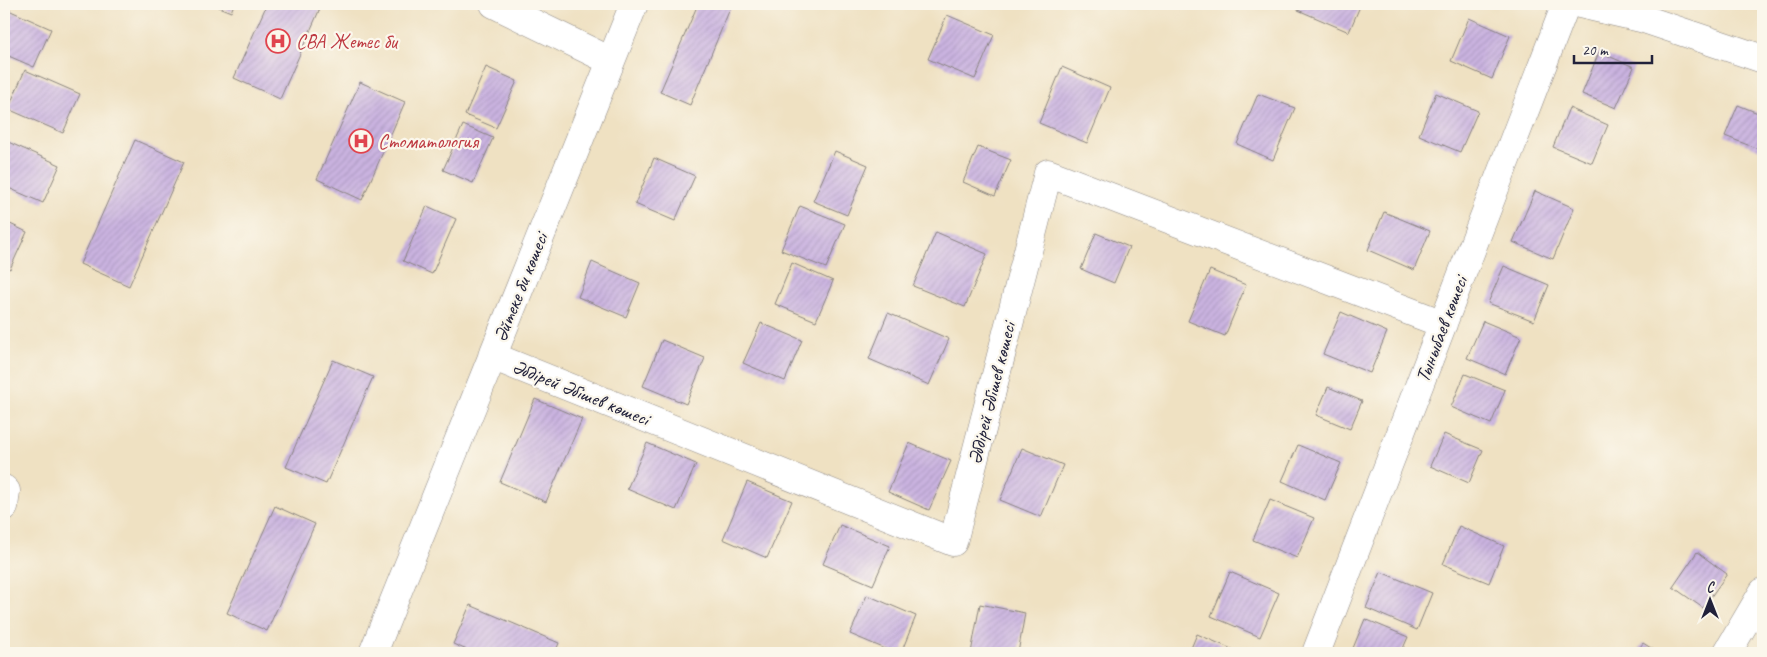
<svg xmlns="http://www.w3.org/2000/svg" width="1767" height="657" viewBox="0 0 1767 657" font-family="Caveat,sans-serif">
  <defs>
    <pattern id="building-hatch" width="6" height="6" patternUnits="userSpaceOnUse" patternTransform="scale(1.25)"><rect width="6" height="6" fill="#cab3e0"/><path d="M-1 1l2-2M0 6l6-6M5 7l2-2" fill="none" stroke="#ad9ac1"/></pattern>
  </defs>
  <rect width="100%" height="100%" fill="#fbf7ec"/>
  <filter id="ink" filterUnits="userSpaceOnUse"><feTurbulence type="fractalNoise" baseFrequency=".02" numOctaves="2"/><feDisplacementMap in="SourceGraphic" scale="10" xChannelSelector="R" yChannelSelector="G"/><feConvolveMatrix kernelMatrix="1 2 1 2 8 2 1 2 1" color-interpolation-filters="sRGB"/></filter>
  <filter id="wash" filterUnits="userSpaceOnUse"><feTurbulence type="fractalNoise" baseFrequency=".0096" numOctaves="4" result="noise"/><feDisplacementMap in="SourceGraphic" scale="20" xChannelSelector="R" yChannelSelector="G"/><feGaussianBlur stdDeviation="1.12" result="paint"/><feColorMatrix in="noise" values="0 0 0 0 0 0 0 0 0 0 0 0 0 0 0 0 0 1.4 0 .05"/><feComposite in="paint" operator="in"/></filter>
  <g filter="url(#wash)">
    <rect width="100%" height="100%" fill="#efe1c2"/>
    <g id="blocks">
      <path fill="url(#building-hatch)" d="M211,4H234L231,12Z
        M267,4H322L280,99L234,78Z
        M698,4H732L690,105L660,92Z
        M1300,4H1361L1349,32L1298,10Z
        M4,8L51,29L34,67L4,54Z
        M947,15L994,35L975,79L928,59Z
        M1469,18L1510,36L1492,79L1451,61Z
        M1599,52L1634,67L1616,108L1582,94Z
        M486,67L517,81L496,128L465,115Z
        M1062,67L1110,88L1087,143L1039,123Z
        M25,70L80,94L63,133L8,109Z
        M360,82L405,102L362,200L317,179Z
        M1436,93L1478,111L1460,152L1419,135Z
        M1258,94L1295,108L1273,160L1237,144Z
        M1738,105L1763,115V151L1725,136Z
        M1569,108L1608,125L1592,163L1553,147Z
        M463,125L493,138L473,183L443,170Z
        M135,140L184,162L129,286L80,264Z
        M6,141L60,165L43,203L4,186V146Z
        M978,147L1011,160L995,196L963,182Z
        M835,151L868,165L847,215L813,201Z
        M654,158L695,176L675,221L635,204Z
        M1535,191L1574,208L1553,259L1513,242Z
        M427,206L456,219L432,274L403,261Z
        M800,206L845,224L826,268L781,250Z
        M1384,212L1430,231L1414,270L1368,250Z
        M4,221L27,232L10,269L4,266Z
        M936,232L987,254L965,307L913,286Z
        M1096,233L1129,247L1114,283L1081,269Z
        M592,262L640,283L626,317L578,297Z
        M792,263L833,281L816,321L775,304Z
        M1504,266L1549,285L1534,321L1488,303Z
        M1210,270L1246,285L1225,336L1188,321Z
        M1341,312L1387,332L1370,373L1323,354Z
        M888,313L949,339L929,385L869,359Z
        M1483,321L1521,337L1505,374L1467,358Z
        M761,323L802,340L785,381L743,363Z
        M662,340L705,358L686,404L643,386Z
        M333,360L373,377L326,484L286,467Z
        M1465,374L1505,390L1491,424L1451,407Z
        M1328,387L1362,401L1350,429L1316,415Z
        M535,399L582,419L546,502L500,482Z
        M1444,434L1483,450L1469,483L1430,466Z
        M647,443L696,464L676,510L627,489Z
        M909,443L951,461L929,510L888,492Z
        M1298,445L1341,463L1325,500L1282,481Z
        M1022,448L1063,465L1041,517L1000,500Z
        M747,482L792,501L767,558L723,539Z
        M1270,500L1314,518L1297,558L1253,540Z
        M275,506L315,524L267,631L227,613Z
        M840,525L890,546L873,585L823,564Z
        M1459,526L1504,546L1489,583L1443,564Z
        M1697,552L1727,574L1703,608L1673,587Z
        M1230,572L1279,593L1260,637L1211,616Z
        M1381,572L1432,593L1417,630L1366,608Z
        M867,595L916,616L901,653H895L850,634Z
        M980,604L1025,613L1018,653H971Z
        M470,605L559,643L555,653H474L453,644Z
        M1365,619L1408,637L1401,653H1351Z
        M1197,634L1241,653H1189Z
        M1643,643L1659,653H1636Z"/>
    </g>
  </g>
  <g filter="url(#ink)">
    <use href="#blocks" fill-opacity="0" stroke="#88827e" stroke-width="1"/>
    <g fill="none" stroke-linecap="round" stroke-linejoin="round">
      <g stroke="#88827e" stroke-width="29">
        <path id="minor" d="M494,4L611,61
          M1580,4L1641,18L1763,59
          M492,356L953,542L1048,173L1443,324
          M4,489L6,491L4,507
          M373,653L634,4
          M1316,653L1566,4
          M1727,653L1763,592"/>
      </g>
      <use href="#minor" stroke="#fff" stroke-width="28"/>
    </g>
  </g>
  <defs>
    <g id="hospital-ring" transform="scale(1.25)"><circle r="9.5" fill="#fbf7ec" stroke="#e0444e" stroke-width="1.5"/><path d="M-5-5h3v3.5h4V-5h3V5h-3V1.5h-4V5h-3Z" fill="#e0444e"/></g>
  </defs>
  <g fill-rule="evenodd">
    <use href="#hospital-ring" x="278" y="41"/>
    <use href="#hospital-ring" x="361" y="141"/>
  </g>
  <g text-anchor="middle" stroke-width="4.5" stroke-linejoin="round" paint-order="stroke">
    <g font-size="20" fill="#be3a42" stroke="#fbf7ec" text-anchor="start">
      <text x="296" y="48">СВА Жетес би</text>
      <text x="378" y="148">Стоматология</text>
    </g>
    <g font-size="20" fill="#22223b" stroke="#fbf7ec">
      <text transform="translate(520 287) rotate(-68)" y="7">Әйтеке би көшесі</text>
      <text transform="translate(1441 329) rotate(-69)" y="7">Тыныбаев көшесі</text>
      <text transform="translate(581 392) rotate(22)" y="7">Әбдірей Әбішев көшесі</text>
      <text transform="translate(991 393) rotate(-76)" y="7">Әбдірей Әбішев көшесі</text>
    </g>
  </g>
  <rect width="1767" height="657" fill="none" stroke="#fbf7ec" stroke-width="20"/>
  <g transform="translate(1710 600)" stroke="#fbf7ec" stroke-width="4" paint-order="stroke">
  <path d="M0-4L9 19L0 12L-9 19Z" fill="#22223b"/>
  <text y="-8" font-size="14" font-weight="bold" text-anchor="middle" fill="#22223b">С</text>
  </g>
  <path d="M1574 55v8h78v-8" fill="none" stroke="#22223b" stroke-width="2.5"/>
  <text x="1582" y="55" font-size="15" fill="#22223b" stroke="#fbf7ec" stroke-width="4" paint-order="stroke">20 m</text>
</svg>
